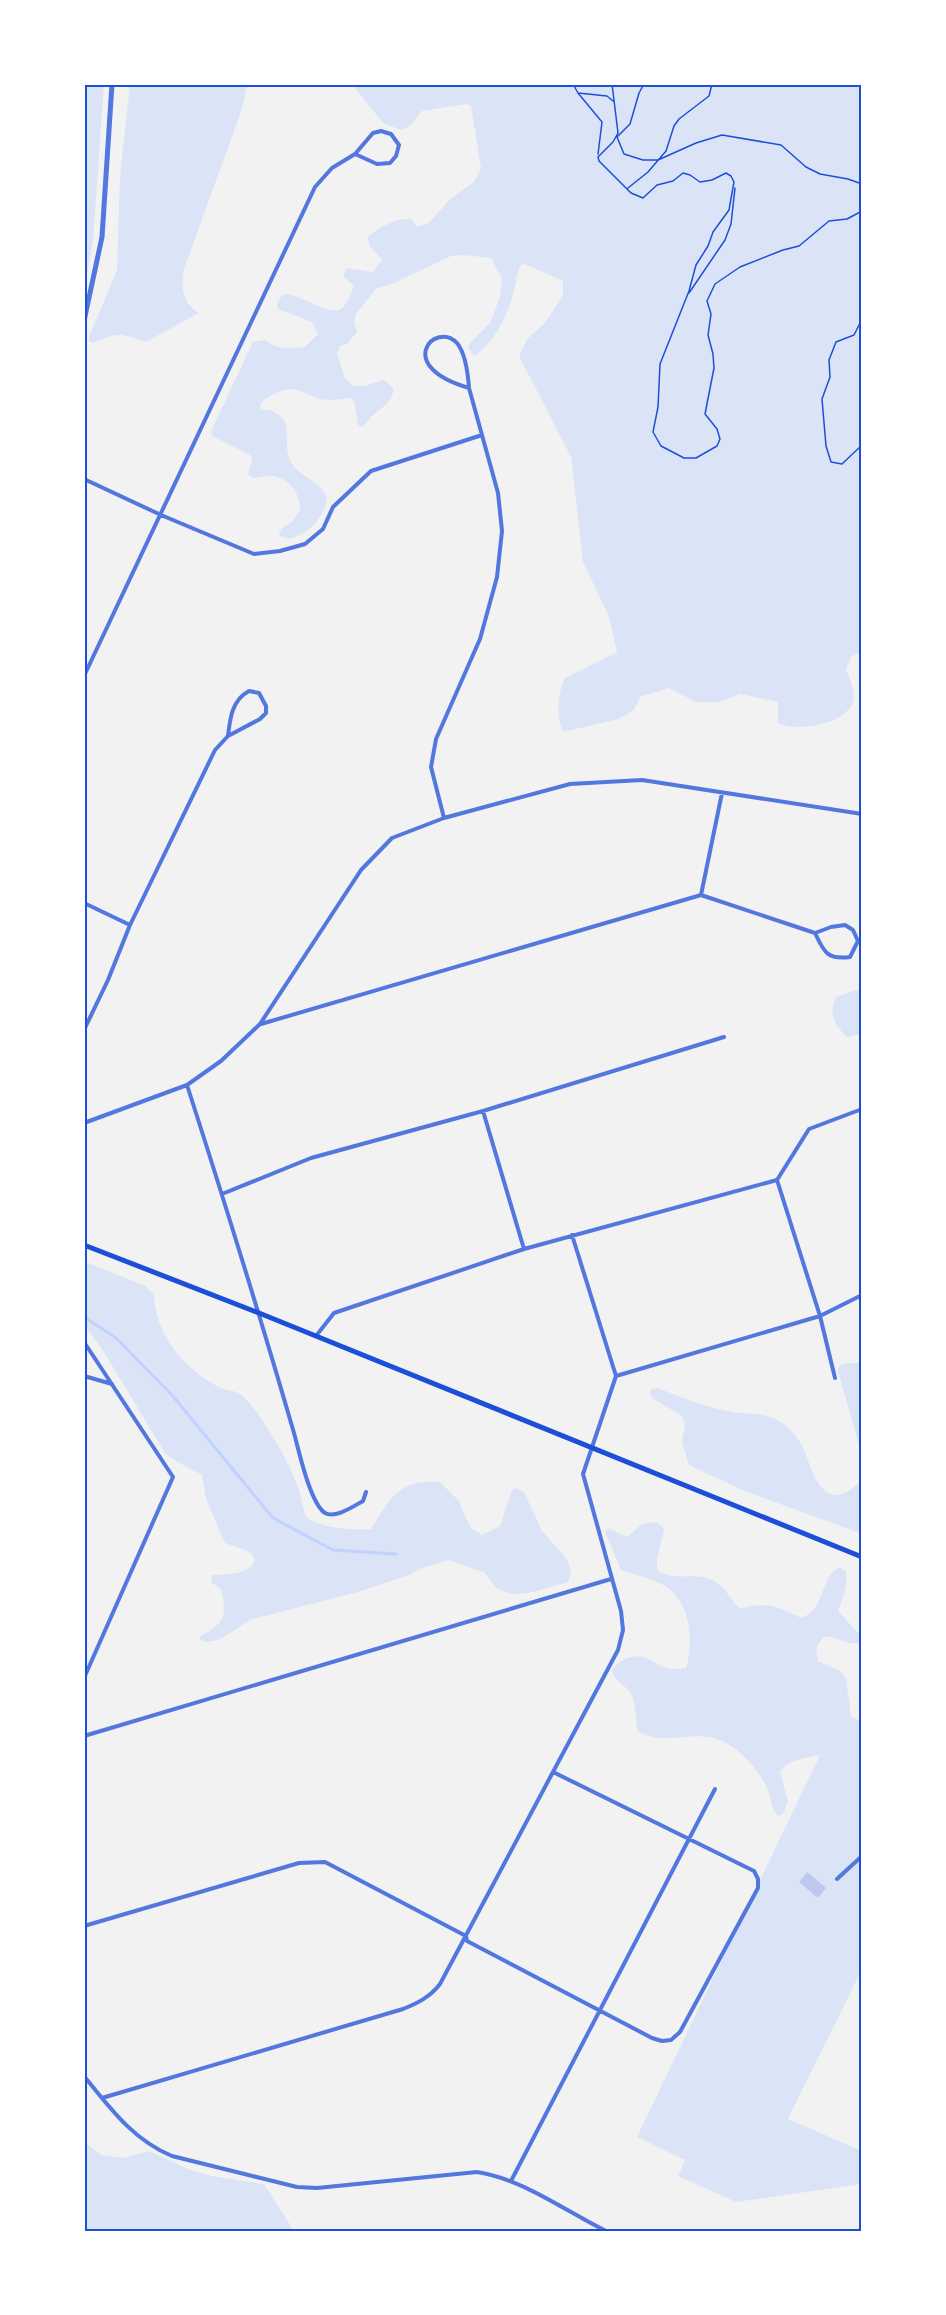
<svg xmlns="http://www.w3.org/2000/svg" width="946" height="2315" viewBox="0 0 946 2315" font-family="'Work Sans',sans-serif">
  <rect width="100%" height="100%" fill="#f2f2f2"/>
  <path fill="#dbe4f7" d="M84,84H104L93,241L84,294Z
    M130,84H247L242,109L184,269C181,287 182,303 199,313L146,342C118,333 119,332 93,343L89,341V337L117,270L120,176Z
    M352,84H862V651L851,657L846,669C849,679 856,690 853,701C848,724 796,733 778,723V702L740,694L720,702H696L669,688L640,697L634,710L619,719L563,732C556,715 557,694 565,678L617,652L609,617L583,562L571,457L519,356L527,339L545,323L563,295V281L522,263C516,273 516,283 513,295C506,319 496,339 476,355L472,354L468,347L471,342L490,323L500,297L502,279L491,258L463,255L451,256L394,283L376,289L356,314L354,322L357,332L347,344L340,346L337,354L345,378L353,386H364L384,380L394,389C391,403 384,406 373,415C369,418 367,423 363,427L358,425L354,402L350,398C340,399 331,401 320,399C301,394 297,383 275,394C268,397 263,399 260,406L261,409C266,411 270,409 274,412C297,423 279,445 293,465C304,480 324,481 327,501C320,522 310,533 288,539L280,536L279,532L282,528L292,522L300,510C301,494 289,478 272,476C265,475 260,478 253,478L248,474L252,459L250,455L212,436L211,431L253,342L265,340C278,350 289,349 305,347L318,334L312,322L278,309L277,304L282,295C300,291 329,319 342,308C348,303 351,293 354,286L343,276L347,268L373,272L382,260L369,245L368,237C381,226 395,218 411,219L417,227L429,223L450,199L474,182L481,168L471,106L467,104L422,111L410,126L401,130L383,123Z
    M862,988V1034L847,1037C834,1025 828,1013 836,997Z
    M84,1261L145,1286L154,1294C154,1333 185,1370 219,1387C224,1390 230,1390 236,1392C244,1395 254,1408 258,1414C275,1438 289,1463 299,1490C302,1498 303,1516 309,1519C325,1529 354,1530 371,1529C391,1497 399,1479 440,1482L458,1500L471,1528L482,1535L500,1526L512,1490L516,1488L524,1492L542,1531L566,1558L571,1570L568,1582L529,1593L511,1594L496,1588L485,1573L449,1560L425,1567L409,1575L358,1592L253,1619C236,1626 218,1648 200,1640L199,1637C224,1623 228,1618 221,1589L212,1583L211,1578L213,1575C228,1574 249,1575 255,1560C251,1549 235,1547 225,1543L206,1499L202,1475C189,1467 176,1463 165,1453L102,1349L84,1325Z
    M846,1363H862V1456L839,1375L838,1368L841,1365Z
    M658,1388C682,1398 708,1408 733,1412C752,1415 769,1412 785,1425C793,1432 800,1440 804,1450C810,1464 818,1497 838,1495C847,1494 855,1486 862,1481V1534L742,1490L689,1465L682,1442L685,1426L682,1416L652,1398L650,1392L651,1389Z
    M656,1522L664,1528C663,1544 654,1556 658,1571C676,1582 696,1571 714,1581C725,1587 731,1600 740,1609C763,1601 781,1607 801,1618C827,1609 818,1578 840,1567L846,1571C848,1586 843,1597 838,1611L861,1636V1642C847,1648 838,1635 825,1637C816,1643 815,1651 818,1661L840,1671L846,1678L851,1717L862,1721V1969L788,2119L862,2151V2184L736,2202L678,2176L685,2160L637,2137L820,1755C806,1759 789,1758 780,1772L788,1801L784,1813L778,1816C770,1809 771,1795 766,1786C757,1768 739,1748 720,1740C694,1729 663,1747 638,1731C635,1719 637,1703 630,1692C624,1684 614,1681 612,1670C619,1660 633,1653 646,1658C652,1660 657,1665 663,1667C671,1670 678,1669 686,1668C694,1642 691,1602 665,1586C652,1578 635,1575 621,1570L605,1532L608,1528L627,1537L642,1524Z
    M84,2142L101,2155L123,2158L149,2151L188,2169L212,2176L264,2184L294,2231H84Z"/>
  <g fill="none" stroke-linecap="round" stroke-linejoin="round">
    <path stroke="#bfd3fe" stroke-width="3" d="M84,1317L116,1338L172,1395L273,1518L333,1550L396,1554
      M84,2229L89,2231"/>
  </g>
  <path fill="#bdc9ec" d="M807,1872L826,1888L818,1898L799,1882Z"/>
  <g fill="none" stroke-linecap="round" stroke-linejoin="round">
    <path stroke="#1d4ed8" stroke-width="1.5" d="M573,84L578,93L607,96L613,101
      M612,84L618,133L613,142L598,157L599,161L631,193L643,198L657,185L673,181L683,173L690,175L700,182L712,180L726,173L731,176L734,182L729,210L713,232L708,246L696,265L689,291L660,364L658,407L653,432L661,446L684,458H696L717,446L720,439L717,429L705,414L714,368L713,354L708,335L711,314L707,301L715,284L740,267L783,250L799,246L829,221L847,219L862,211
      M644,84L639,93L630,124L617,137L624,154L643,160H658L696,143L722,135L781,145L806,167L820,174L848,179L862,184
      M578,93L602,122L598,154
      M628,188L648,172L666,151L674,126L679,119L709,96L712,84
      M689,293L725,240L731,224L735,188
      M862,319L854,335L836,342L829,360L830,377L822,399L826,446L831,462L842,464L862,445"/>
    <path stroke="#5277de" stroke-width="4" d="M381,131L391,134L399,145L396,156L390,163L377,164L355,154L373,133Z
      M84,479L161,515L254,554L280,551L305,544L323,529L333,507L371,471L482,435
      M84,676L315,187L332,168L355,154
      M249,691L259,693L266,706V713L260,719L228,736C230,718 232,700 249,691Z
      M444,818L431,767L436,739L480,639L497,577L502,531L498,493L469,388C468,374 466,354 457,343C436,320 392,366 469,388
      M701,895L722,793
      M84,903L130,925
      M261,1024L701,895L815,933L831,927L845,925L853,930L858,941L850,957C827,960 824,952 815,933
      M84,1030L108,980L130,925L215,750L228,736
      M187,1085C224,1200 260,1316 294,1433C299,1451 310,1503 325,1513C335,1519 354,1506 363,1501L366,1492
      M483,1111L524,1249
      M84,1123L187,1085L221,1061L260,1024L361,870L392,838L444,818L570,784L642,780L862,814
      M777,1180L820,1316L835,1378
      M222,1194L311,1158L483,1111L724,1037
      M316,1336L334,1313L524,1249L777,1180L809,1129L862,1109
      M84,1342L173,1477L84,1678
      M84,1376L112,1384
      M616,1376L820,1316L862,1295
      M84,1736L611,1579
      M837,1879L862,1856
      M84,1926L299,1863L325,1862L466,1936L467,1941L652,2038L662,2041L671,2040L680,2032L758,1888V1879L754,1871L553,1772
      M84,2076C110,2108 133,2140 172,2156L297,2187L317,2188L477,2172C523,2179 565,2211 606,2231
      M102,2098L403,2009C418,2003 430,1997 440,1984L618,1650L623,1630L621,1611L583,1474L616,1376L572,1235
      M511,2181L715,1789"/>
    <path stroke="#5277de" stroke-width="5" d="M84,321L102,237L112,84"/>
    <path stroke="#1d4ed8" stroke-width="5" d="M84,1245L259,1313L862,1557"/>
  </g>
  <rect width="946" height="2315" fill="none" stroke="#ffffff" stroke-width="171"/>
  <rect x="86" y="86" width="774" height="2144" fill="none" stroke="#1d4ed8" stroke-width="2"/>
</svg>
